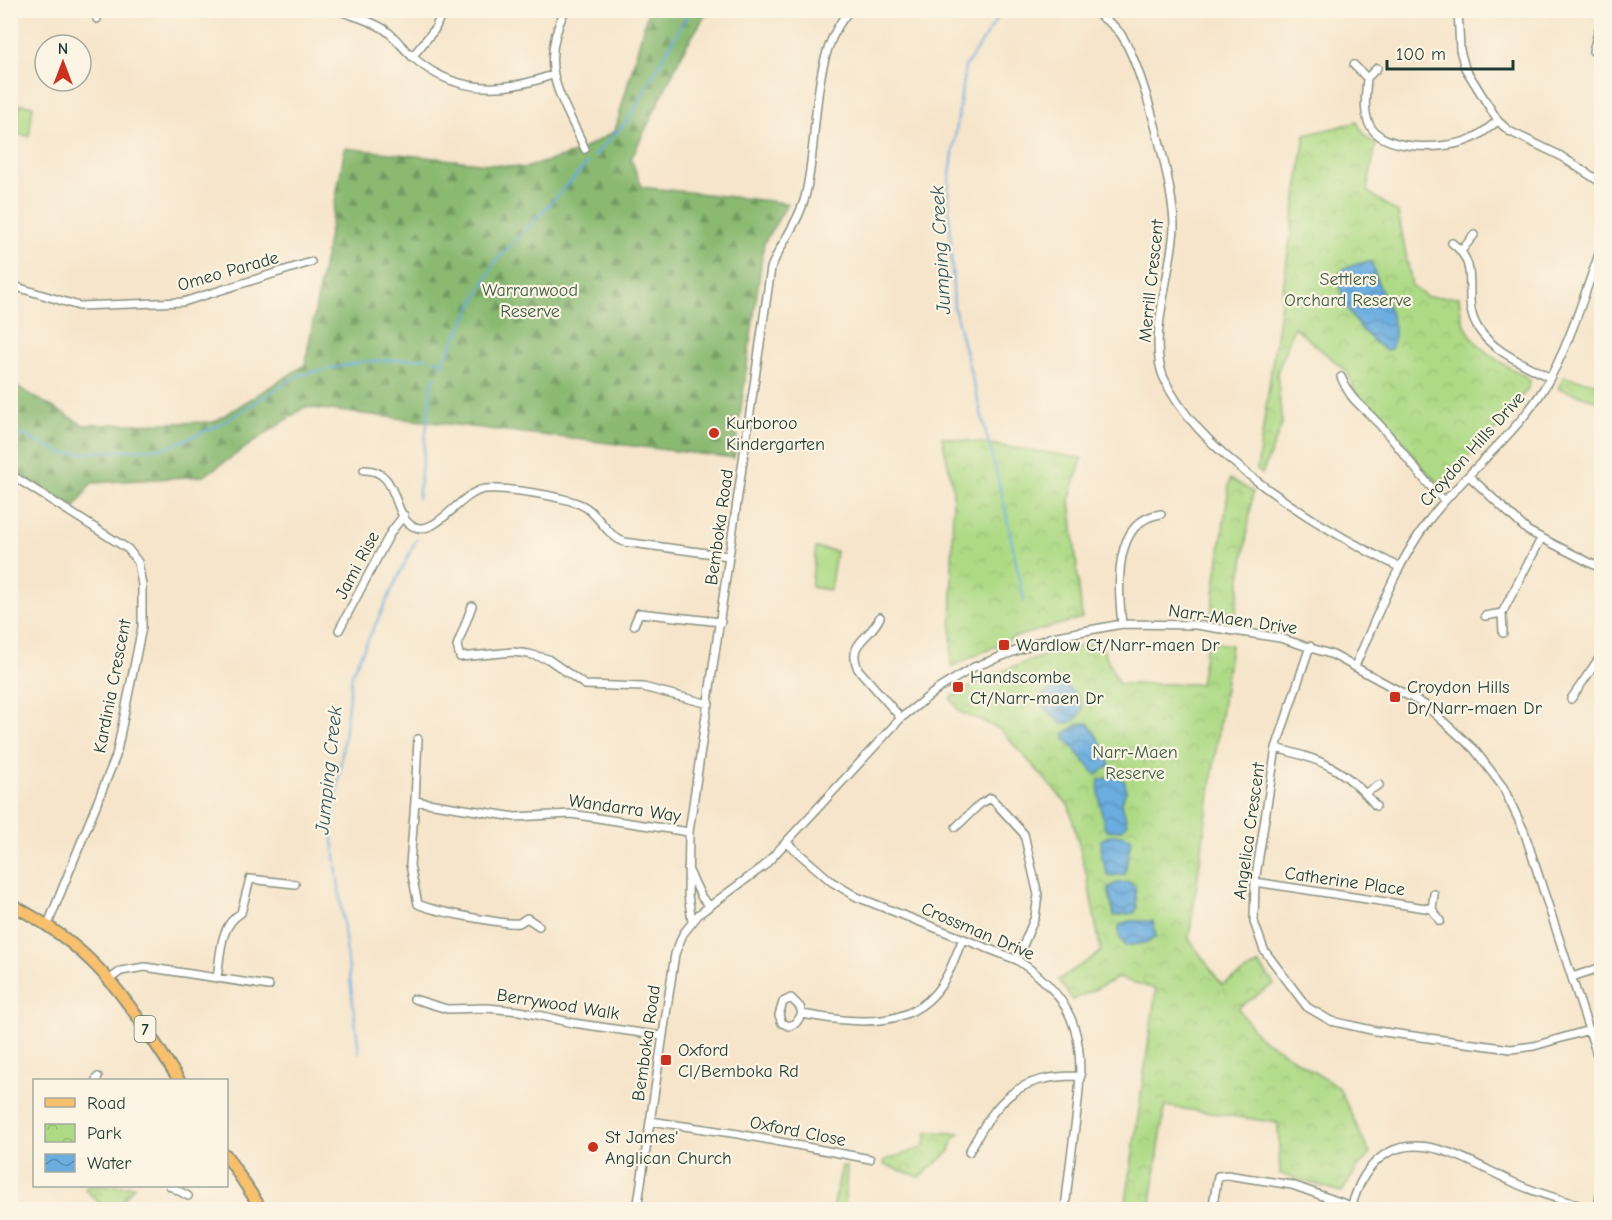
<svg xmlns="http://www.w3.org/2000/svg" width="1612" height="1220" viewBox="0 0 1612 1220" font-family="'Comic Neue',sans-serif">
  <defs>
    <pattern id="forest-firs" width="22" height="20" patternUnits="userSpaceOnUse" patternTransform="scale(1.5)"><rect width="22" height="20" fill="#8aba72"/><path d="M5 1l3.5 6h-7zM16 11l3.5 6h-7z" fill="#70985e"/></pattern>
    <pattern id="park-crowns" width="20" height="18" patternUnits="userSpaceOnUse" patternTransform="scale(1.5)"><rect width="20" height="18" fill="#aeda85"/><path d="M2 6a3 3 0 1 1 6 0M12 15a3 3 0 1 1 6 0" fill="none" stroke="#95bc73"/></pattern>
    <pattern id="water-waves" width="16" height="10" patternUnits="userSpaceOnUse" patternTransform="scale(1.5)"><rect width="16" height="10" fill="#6baddf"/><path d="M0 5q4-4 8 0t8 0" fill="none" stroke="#578eb6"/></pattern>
  </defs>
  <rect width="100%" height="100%" fill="#fcf5e5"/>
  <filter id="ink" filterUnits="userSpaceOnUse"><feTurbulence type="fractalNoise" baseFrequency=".0167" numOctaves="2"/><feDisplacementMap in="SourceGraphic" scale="12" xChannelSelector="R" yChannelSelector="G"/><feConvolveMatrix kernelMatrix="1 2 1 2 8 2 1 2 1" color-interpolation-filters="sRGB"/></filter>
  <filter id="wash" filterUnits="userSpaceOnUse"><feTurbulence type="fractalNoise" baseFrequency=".008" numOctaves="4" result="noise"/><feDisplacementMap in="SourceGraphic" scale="24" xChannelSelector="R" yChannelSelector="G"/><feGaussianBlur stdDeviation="1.35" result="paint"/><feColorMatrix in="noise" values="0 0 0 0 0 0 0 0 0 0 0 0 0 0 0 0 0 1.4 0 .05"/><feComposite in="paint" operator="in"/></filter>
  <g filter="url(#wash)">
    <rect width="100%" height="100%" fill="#f6e5cb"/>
    <path fill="url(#forest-firs)" stroke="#547c53" stroke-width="1.5" d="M648,11H708L686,46L631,159L642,187L788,203L764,243L734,458L305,407L204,476L91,483L75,508L11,469V383L83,425L214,422L305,365L345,148L525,168L578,152L615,131Z"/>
    <path fill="url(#park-crowns)" stroke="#668c5c" stroke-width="1.5" d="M1357,122L1365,136L1376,145L1367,191L1398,213L1412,286L1427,297H1459C1460,331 1479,350 1507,366C1514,370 1525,374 1530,381L1529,387L1500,425L1443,483L1436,481L1421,466L1385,417L1356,394L1348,373L1294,327L1277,373L1282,425L1262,474L1257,470L1305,135Z
      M1564,377L1601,384V402L1558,388Z
      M942,437L1082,458L1070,498L1082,618L1015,637L951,667L953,488Z
      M1230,479L1253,492L1235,619L1211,616Z
      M1099,641L1119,684H1200L1207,641L1231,645L1189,939L1222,985L1259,964L1274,984L1238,1008L1258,1036L1339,1088L1370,1154L1356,1170L1342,1192L1280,1174L1278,1123L1165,1106L1150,1209H1125L1156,989L1118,978L1073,1000L1058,980L1101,952L1087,876L1069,806L1000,729L960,712L950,698C998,670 1045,652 1099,641Z
      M927,1132L960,1133L952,1141L950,1151L920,1177L884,1165L885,1160L924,1147Z
      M842,1166L847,1167L845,1209H833Z
      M88,1186H134L116,1210L106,1209L85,1189Z"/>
    <path fill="#aeda85" stroke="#668c5c" stroke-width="1.5" d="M20,104L33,106L29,136L15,134Z
      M816,548L836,551L830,590L811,587Z"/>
    <path fill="url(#water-waves)" stroke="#45758a" stroke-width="1.5" d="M1364,262H1371C1375,268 1374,274 1377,280C1385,301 1401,326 1391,349L1385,350C1361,333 1338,305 1339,274L1345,268Z
      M1062,685C1085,695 1092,719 1062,724L1041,704C1042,691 1051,689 1062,685Z
      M1081,723H1088L1101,742L1110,765L1096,775L1065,738V733Z
      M1117,776L1125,782L1126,791L1122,802L1127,824L1121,830L1107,831C1102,826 1097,785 1099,780Z
      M1111,835H1123L1131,839L1125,874L1108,876L1102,856L1101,840Z
      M1129,882L1135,887L1137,908L1134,913L1114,916L1108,888L1117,883Z
      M1129,921H1153L1156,937L1149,942L1125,946L1119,936V926Z"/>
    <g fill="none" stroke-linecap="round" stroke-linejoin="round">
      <path stroke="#6baddf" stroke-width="2" d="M1003,10L965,67L948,189L954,307L1003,499L1024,601
        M594,156L628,120L690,10
        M435,360L443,362
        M440,368L495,262L588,163
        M10,429L64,454L166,448L219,425L299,375L363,362L427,358
        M418,498L432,383L436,376
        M359,1052L332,832L352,673L416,540"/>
    </g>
  </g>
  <g filter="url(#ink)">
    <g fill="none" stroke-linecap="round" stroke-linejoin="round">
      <g stroke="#8a9180" stroke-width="10">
        <path id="street" d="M337,10C353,16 370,20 384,29C396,37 403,49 414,58C455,94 504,93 552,75
          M565,10C537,69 561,95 585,149
          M1091,10C1102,17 1112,23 1120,33C1142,63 1175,190 1174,228C1172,271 1148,338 1163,376C1196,455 1325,531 1399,567
          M1458,10L1460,50L1465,68L1498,121L1509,131L1559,155L1602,183
          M97,19L99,10
          M1593,51L1602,18
          M412,57L435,29L443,10
          M1354,65L1367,78L1377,68
          M1367,78C1366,92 1363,110 1369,124C1382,152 1446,150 1471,139C1481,135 1489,127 1498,121
          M1452,243C1484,267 1459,298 1478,328C1493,352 1525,364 1550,378
          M1462,250L1474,235
          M10,285L79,306L183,302L311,262
          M1341,377C1352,402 1358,402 1375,420C1401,446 1416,475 1445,501
          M364,470C401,469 391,519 415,527C439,535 460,492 485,489C504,487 574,497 588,509C602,520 607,535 624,542L729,556
          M10,474L128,549L138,562L142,585V627L116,756L48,924
          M1469,476L1528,531L1602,569
          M472,606L457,646L460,657L513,652L529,654L548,659L585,685L643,687L709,704
          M1502,613L1541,539
          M1485,616L1502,613L1503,633
          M880,617C871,639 846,642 858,669L901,718
          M1122,624C1118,589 1112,520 1161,514
          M634,625L639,613L721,622
          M339,630L391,532L404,515
          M1310,646L1276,748L1255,882L1254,922L1264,950L1307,1007L1331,1021L1376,1031L1511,1049L1534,1046L1589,1030
          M1355,666C1377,617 1396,564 1429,520C1464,474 1512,439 1543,390C1570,346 1584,294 1602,246
          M1571,699L1602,654
          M1276,748C1324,761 1343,767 1376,806
          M1365,793L1379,785
          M415,801L418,739
          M956,827L980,804L991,798L1024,834L1038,895L1035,917L1017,960
          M787,843L832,882L857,897L1017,960C1083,1003 1085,1047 1076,1119C1072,1149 1068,1179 1065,1210
          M688,869L702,898L709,905
          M1255,882L1432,909
          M1434,894L1432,909L1440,921
          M692,921L688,895L689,832L771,268C780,244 799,222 805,197C820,140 808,56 850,10
          M539,926L527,918C524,919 522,922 519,923C505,925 432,911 418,904L410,865L415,801L515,817L571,814L689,832
          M1572,977L1602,967
          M217,978C221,954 219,926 241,913L250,879L295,884
          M110,979L121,971L145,967L269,986
          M414,999L447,1009L487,1008L520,1011L573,1023L662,1036
          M802,1014L800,1007L791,998L783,1002L779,1015L782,1023L789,1026L796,1023L802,1014C854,1023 917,1033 946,977C953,965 957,951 963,939
          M96,1080L98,1077
          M650,1121L738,1134L870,1159
          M969,1152C998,1099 1016,1075 1081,1076
          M170,1186L188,1196
          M637,1210L675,954L683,934L699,914L764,866L901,718L938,689L974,667L1052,637L1122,624L1196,625L1280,638L1333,655L1425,705L1474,749L1503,787L1524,831L1602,1070
          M1212,1210L1218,1176L1227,1175L1292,1185L1351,1206
          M1350,1210C1355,1197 1358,1183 1367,1172C1406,1117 1470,1163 1515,1183C1540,1195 1568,1201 1594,1210
          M1596,1210L1602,1189"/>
      </g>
      <g stroke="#8a9180" stroke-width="14">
        <path id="primary" d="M10,904C97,948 128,1001 179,1080
          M226,1155L262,1210"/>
      </g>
      <use href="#street" stroke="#fff" stroke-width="7"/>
      <use href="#primary" stroke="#f8bf6c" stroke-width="10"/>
    </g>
  </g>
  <g fill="#c8321e" stroke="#fcf5e5" stroke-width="2">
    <circle cx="714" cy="433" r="6"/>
    <rect x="998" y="639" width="12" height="12" rx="3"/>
    <rect x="952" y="681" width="12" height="12" rx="3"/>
    <rect x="1389" y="691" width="12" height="12" rx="3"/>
    <rect x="660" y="1054" width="12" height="12" rx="3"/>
    <circle cx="593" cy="1147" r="6"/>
  </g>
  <g text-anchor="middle" stroke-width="4.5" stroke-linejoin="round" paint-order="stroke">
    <rect fill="#fcf5e5" stroke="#617469" stroke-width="1.5" x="134.5" y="1016" width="21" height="26" rx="4.5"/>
    <g font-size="16" font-weight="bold" fill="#1f3d34">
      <text x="145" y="1035">7</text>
    </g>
    <g font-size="18" fill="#1f3d34" stroke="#fcf5e5">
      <text transform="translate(228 271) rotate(-16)" y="6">Omeo Parade</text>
      <text transform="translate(1151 281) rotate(-84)" y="6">Merrill Crescent</text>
      <text transform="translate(1472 449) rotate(-48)" y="6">Croydon Hills Drive</text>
      <text transform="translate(719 527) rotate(-82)" y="6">Bemboka Road</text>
      <text transform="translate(357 565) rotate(-62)" y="6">Jami Rise</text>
      <text transform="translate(1233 619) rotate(8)" y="6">Narr-Maen Drive</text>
      <text transform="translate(112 686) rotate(-79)" y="6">Kardinia Crescent</text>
      <text transform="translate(625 808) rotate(8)" y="6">Wandarra Way</text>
      <text transform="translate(1249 831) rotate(-82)" y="6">Angelica Crescent</text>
      <text transform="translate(1345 881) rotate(8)" y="6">Catherine Place</text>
      <text transform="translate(978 931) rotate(23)" y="6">Crossman Drive</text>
      <text transform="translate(558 1004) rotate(9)" y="6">Berrywood Walk</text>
      <text transform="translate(646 1043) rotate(-82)" y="6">Bemboka Road</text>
      <text transform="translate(798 1131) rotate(11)" y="6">Oxford Close</text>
    </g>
    <g font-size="18" fill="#3c5c44" stroke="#fcf5e5">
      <text x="1348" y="285">Settlers<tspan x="1348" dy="21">Orchard Reserve</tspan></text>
      <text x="530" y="296">Warranwood<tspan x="530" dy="21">Reserve</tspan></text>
      <text x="1135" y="758">Narr-Maen<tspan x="1135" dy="21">Reserve</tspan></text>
    </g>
    <g font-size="18" fill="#1f3d34" stroke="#fcf5e5" text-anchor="start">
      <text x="726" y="429">Kurboroo<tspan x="726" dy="21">Kindergarten</tspan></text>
      <text x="1016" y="651">Wardlow Ct/Narr-maen Dr</text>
      <text x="970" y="683">Handscombe<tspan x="970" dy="21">Ct/Narr-maen Dr</tspan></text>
      <text x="1407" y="693">Croydon Hills<tspan x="1407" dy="21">Dr/Narr-maen Dr</tspan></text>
      <text x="678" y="1056">Oxford<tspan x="678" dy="21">Cl/Bemboka Rd</tspan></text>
      <text x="605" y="1143">St James'<tspan x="605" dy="21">Anglican Church</tspan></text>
    </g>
    <g font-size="20" font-style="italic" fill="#32595f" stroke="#fcf5e5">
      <text transform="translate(940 250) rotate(-93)" y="7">Jumping Creek</text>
      <text transform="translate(328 770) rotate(-84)" y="7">Jumping Creek</text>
    </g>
  </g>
  <rect width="1612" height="1220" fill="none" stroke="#fcf5e5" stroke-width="36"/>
  <rect x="33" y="1079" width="195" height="108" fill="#fcf5e5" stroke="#a4ab9e" stroke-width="1.5"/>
  <rect x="45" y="1098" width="30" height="9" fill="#f8bf6c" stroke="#a4ab9e" stroke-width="1.5"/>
  <text x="87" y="1109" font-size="18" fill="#1f3d34">Road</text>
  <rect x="45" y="1124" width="30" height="18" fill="url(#park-crowns)" stroke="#a4ab9e" stroke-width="1.5"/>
  <text x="87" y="1139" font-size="18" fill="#1f3d34">Park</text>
  <rect x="45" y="1154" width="30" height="18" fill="url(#water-waves)" stroke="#a4ab9e" stroke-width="1.5"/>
  <text x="87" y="1169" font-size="18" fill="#1f3d34">Water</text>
  <g transform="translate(63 63)"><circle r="28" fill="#fcf5e5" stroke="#a4ab9e" stroke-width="1.5"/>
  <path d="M0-4.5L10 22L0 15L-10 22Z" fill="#c8321e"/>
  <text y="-9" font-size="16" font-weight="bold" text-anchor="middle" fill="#1f3d34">N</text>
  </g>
  <path d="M1387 60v9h126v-9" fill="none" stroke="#1f3d34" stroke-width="3"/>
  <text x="1396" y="60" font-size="18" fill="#1f3d34" stroke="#fcf5e5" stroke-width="4.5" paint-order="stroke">100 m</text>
</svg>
